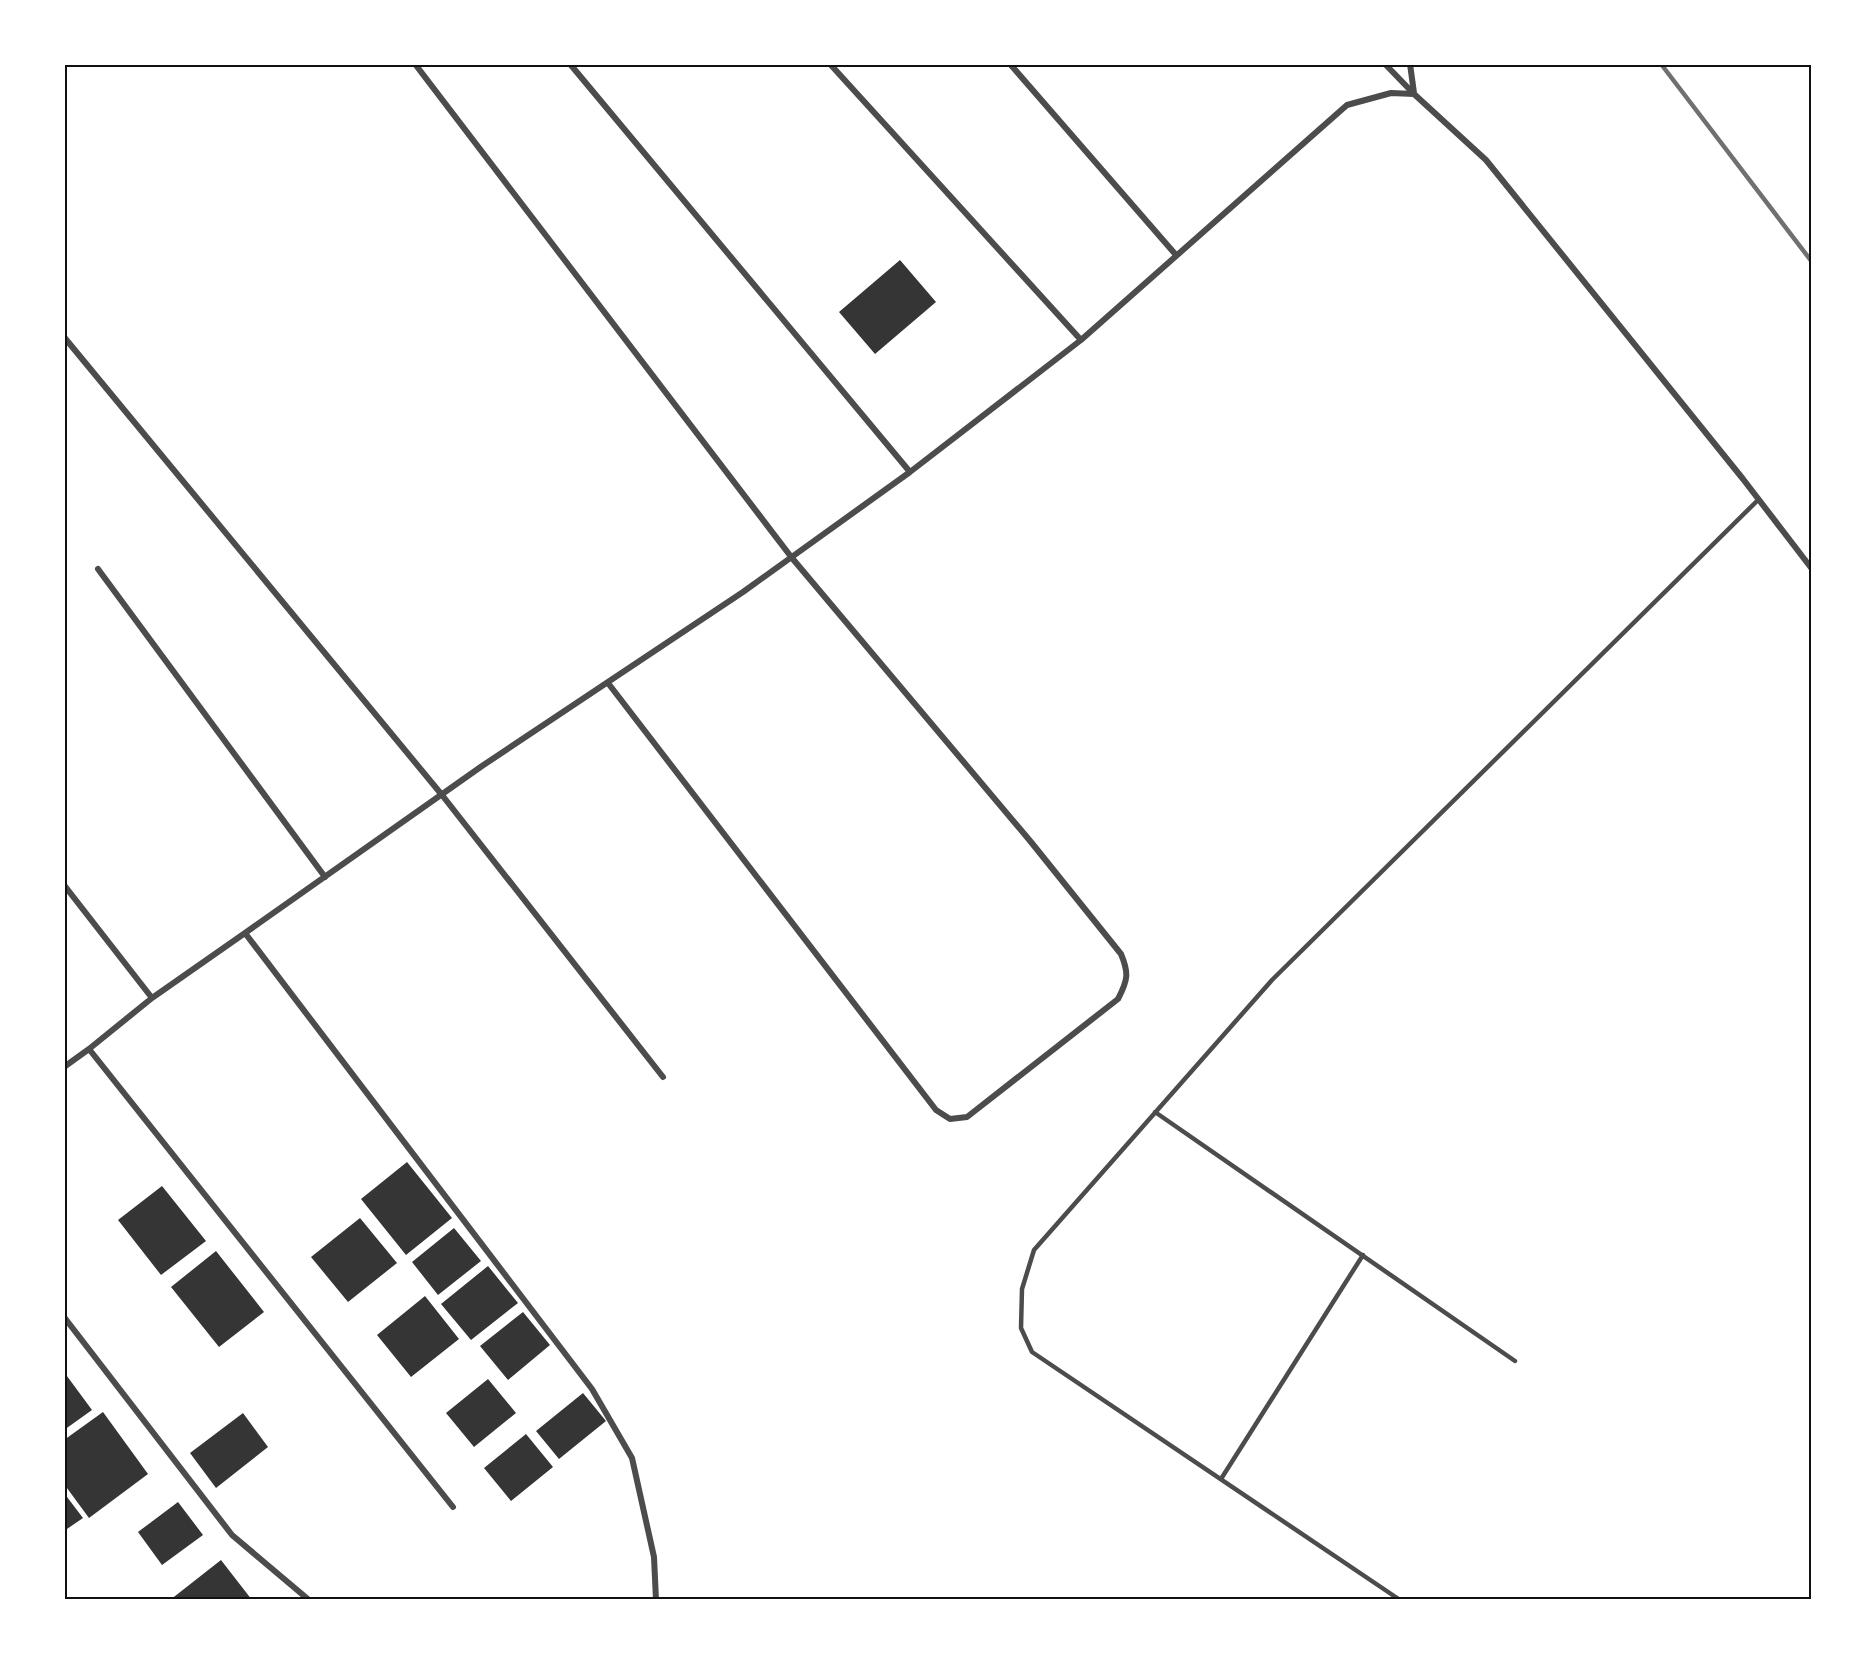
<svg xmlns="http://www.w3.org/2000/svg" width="1876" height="1664" viewBox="0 0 1876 1664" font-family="'PT Sans Narrow',sans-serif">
  <rect width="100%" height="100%" fill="#fff"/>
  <path fill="#353535" d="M900,260L936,302L875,354L839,312Z
    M407,1162L452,1218L406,1255L361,1199Z
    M162,1186L206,1241L161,1275L118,1220Z
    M360,1218L397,1263L348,1302L311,1257Z
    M454,1228L481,1261L438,1295L412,1262Z
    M216,1251L264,1312L219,1347L171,1287Z
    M488,1266L518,1303L471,1340L441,1304Z
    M425,1296L459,1339L411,1377L377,1335Z
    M523,1312L550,1345L508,1380L480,1346Z
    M64,1372L92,1410L64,1430Z
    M488,1379L516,1413L474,1447L446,1413Z
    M583,1393L606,1421L559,1459L536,1431Z
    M103,1412L148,1474L89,1518L64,1484V1440Z
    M243,1413L268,1447L216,1488L190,1453Z
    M526,1434L553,1467L511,1501L484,1468Z
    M64,1493L83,1518L64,1531Z
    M178,1502L203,1535L162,1565L138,1532Z
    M221,1560L252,1600H170Z"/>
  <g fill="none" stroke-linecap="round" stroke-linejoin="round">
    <path stroke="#4c4c4c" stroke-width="4.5" d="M1155,1112L1515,1361
      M1221,1479L1363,1255
      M1400,1600L1032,1352L1021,1328L1022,1289L1034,1250L1272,980L1759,499"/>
    <path stroke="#4c4c4c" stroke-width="6" d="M415,64L792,558L1031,842L1121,954C1129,973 1128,980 1118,999L967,1117L950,1119L936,1110L608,683
      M570,64L910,472
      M830,64L1081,340
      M1010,64L1176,255
      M1385,64L1414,94
      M1410,64L1414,93
      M64,337L442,795L663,1077
      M98,569L325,877
      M64,885L152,998
      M245,933L592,1389L632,1458L654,1557L656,1600
      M89,1049L453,1507
      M64,1067L89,1049L152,998L245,933L482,766L743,592L910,472L1081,340L1347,105L1391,93L1414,94L1486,160L1743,479L1812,569
      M64,1317L232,1535L309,1600"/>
    <path stroke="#707070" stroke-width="4.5" d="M1661,64L1812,262"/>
  </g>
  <rect width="1876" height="1664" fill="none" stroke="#ffffff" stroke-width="132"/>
  <rect x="66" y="66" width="1744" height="1532" fill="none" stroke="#111" stroke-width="2"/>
</svg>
